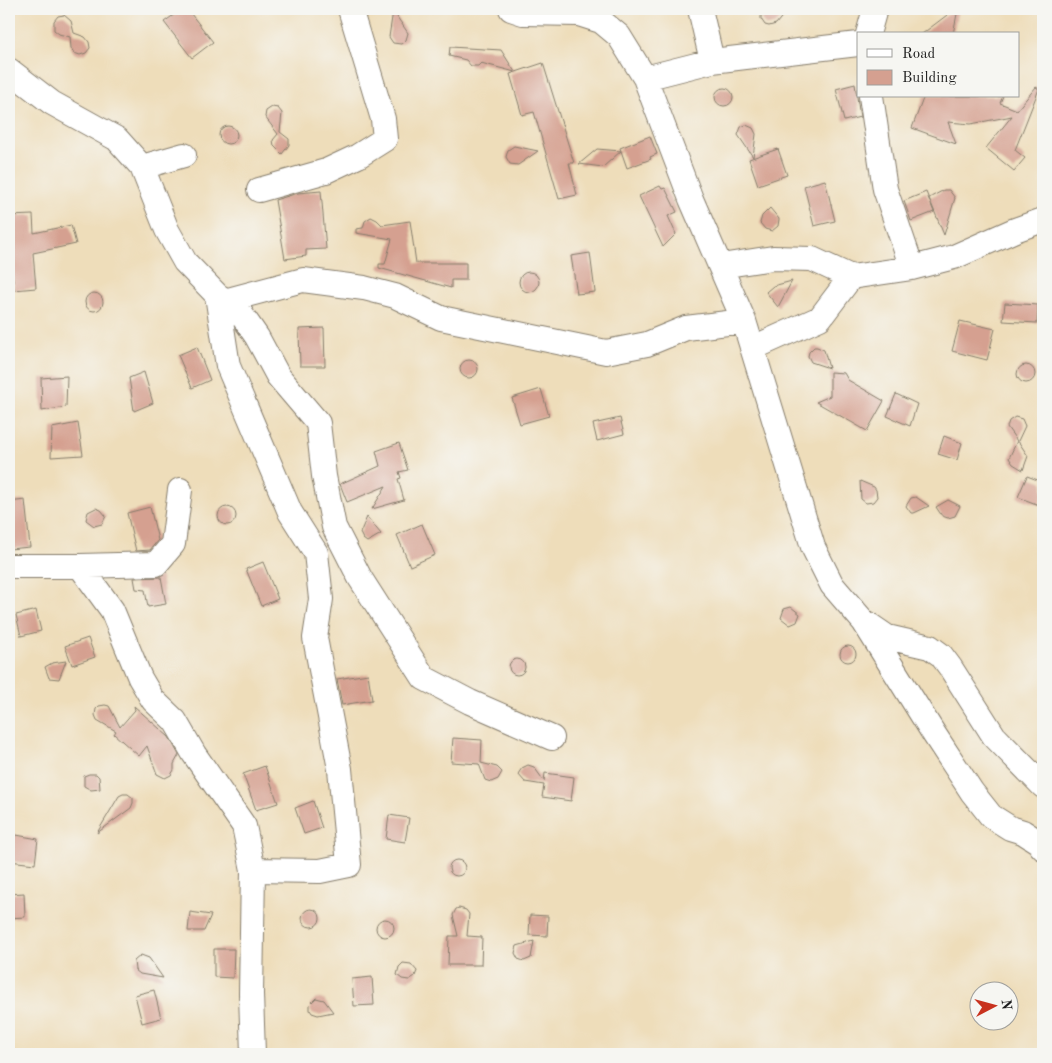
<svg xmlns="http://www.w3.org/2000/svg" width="1052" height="1063" viewBox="0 0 1052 1063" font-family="'Old Standard TT',serif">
  <rect width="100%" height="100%" fill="#f6f6f2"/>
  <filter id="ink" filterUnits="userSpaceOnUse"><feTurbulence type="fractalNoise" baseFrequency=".02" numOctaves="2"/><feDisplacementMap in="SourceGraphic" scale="10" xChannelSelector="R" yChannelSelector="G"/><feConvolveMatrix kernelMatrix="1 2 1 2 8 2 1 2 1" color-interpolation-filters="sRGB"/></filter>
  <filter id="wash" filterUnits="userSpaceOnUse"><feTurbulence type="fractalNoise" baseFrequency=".0096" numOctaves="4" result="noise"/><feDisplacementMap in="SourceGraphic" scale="20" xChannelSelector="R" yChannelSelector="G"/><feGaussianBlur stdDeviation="1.12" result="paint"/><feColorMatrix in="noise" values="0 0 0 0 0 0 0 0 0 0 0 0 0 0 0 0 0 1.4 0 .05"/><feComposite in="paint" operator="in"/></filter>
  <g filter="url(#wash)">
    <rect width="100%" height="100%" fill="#eeddba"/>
    <g id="blocks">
      <path fill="#d5a090" d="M182,9H187L213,42L192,58L164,22Z
        M761,9H788L776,24L769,26L765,25L761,19Z
        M955,9H958L953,34H922Z
        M393,11L408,33L406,40L401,44L393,43L389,37Z
        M64,15L71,21L74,33L85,37L89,42L90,48L86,53L80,55L74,53L71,48L70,37L59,34L54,30V21L58,16Z
        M450,47L501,50L515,72L481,63L478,66H471L466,60L449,56Z
        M543,63L574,163H569L577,195L559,199L534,112L522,115L510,74Z
        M855,84L860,117L844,121L836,89Z
        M1036,87L1039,89L1015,150L1025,158L1014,171L986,148L1012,116L971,124L948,122L956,144L912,128L924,96H1003L1000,103L1017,110Z
        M715 97a9 9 0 1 1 18 0a9 9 0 1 1-18 0Z
        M272,107L278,108L282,113L280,132L289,139V145L282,154L274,146L273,140L278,134L265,117L266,111Z
        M746,125L753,128L756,134L753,157L738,135L741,127Z
        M219 135a9 9 0 1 1 18 0a9 9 0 1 1-18 0Z
        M650,136L657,154L650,157L651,159L627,168L620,148Z
        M514,146L538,151L518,165L510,164L506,157L508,150Z
        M597,149L621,151L603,167L579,164Z
        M778,149L787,175L758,185L749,159Z
        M825,180L835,221L814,226L804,186Z
        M660,186L662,189L665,188L677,212L668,216L676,234L663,247L639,196Z
        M944,190H949L955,198L944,235L929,198Z
        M321,191L326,249L306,250V256L285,259L275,200L298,193Z
        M926,192L934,212L911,221L904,201Z
        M770,208L779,219L778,226L772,231L765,229L760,223L762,216Z
        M33,215L34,233L71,225L76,244L33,253L36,288L14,290L10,252L9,216Z
        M371,217L377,220L382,225L410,221L416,263H466V280H451V288L379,268V264H385L392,239L356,233V229L363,228L365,221Z
        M590,253L595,292L577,294L571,256Z
        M519 282a10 10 0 1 1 20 0a10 10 0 1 1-20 0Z
        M792,281L778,307L766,292L773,286Z
        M85 302a9 9 0 1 1 18 0a9 9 0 1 1-18 0Z
        M1005,303L1038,305L1037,323L1003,321Z
        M960,321L995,329L987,360L952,351Z
        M324,328L325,366H300L299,329Z
        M197,347L210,380L192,388L178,355Z
        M814,347H817L824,350L829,368L811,362L808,356L809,352Z
        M460 369a9 9 0 1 1 18 0a9 9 0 1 1-18 0Z
        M1017 374a9 9 0 1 1 18 0a9 9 0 1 1-18 0Z
        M144,372L153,403L134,411L129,378Z
        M830,372L844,373L848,380L884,401L867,431L816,402L830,396Z
        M67,376L66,407L42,411L41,378Z
        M541,389L549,416L520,424L512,398Z
        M896,394L917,404L910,426L887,416Z
        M1015,417L1022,419L1025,426L1018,441L1028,456L1023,470L1013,464L1009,458L1017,441L1007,427L1009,421Z
        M620,418L624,434L597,441L593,424Z
        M78,423L83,455L51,457L52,428Z
        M944,436L962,443L957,460L938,454Z
        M399,443L408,470L399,472L401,478L398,479L404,500L372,509L386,486L347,502L340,484L380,466L376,451Z
        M1027,476L1043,482V495L1039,505L1018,497Z
        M860,481L874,487L876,490L877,497L873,502L866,503L861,499Z
        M916,497L929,506L914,513H911L906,506L911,498Z
        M25,500L30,547L9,549V502Z
        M948,500L960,506L955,516L948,518L942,516L936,507Z
        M150,507L158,540L150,550L136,551L127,513Z
        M218 516a9 9 0 1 1 18 0a9 9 0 1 1-18 0Z
        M96,508L101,510L106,516L102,524L94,526L86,520L88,512Z
        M367,517L381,534L367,542L363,539L360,533Z
        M422,524L435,555L410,566L397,535Z
        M263,562L278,599L261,606L246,569Z
        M161,577L166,604L148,607L145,590L136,589L134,578Z
        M791,607L800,614L797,622L790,625L781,618L784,609Z
        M36,610L41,631L21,636L16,615Z
        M88,638L95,657L72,665L65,646Z
        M840 654a8 8 0 1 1 16 0a8 8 0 1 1-16 0Z
        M509 667a8 8 0 1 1 16 0a8 8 0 1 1-16 0Z
        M66,661L59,679L49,678L45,667L52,663Z
        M368,674L372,700L342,705L337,679Z
        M105,705L109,706L120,727L135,710L134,706L169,737L179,755L174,764V770L171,775L165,778L157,774L147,746L139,756L114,734L116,731L97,720L95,715L96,709L99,706Z
        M453,738L482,740L481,763L497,767L502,772L498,779L491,782L485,780L479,764L451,762Z
        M528,765L534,767L544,781L545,773L574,777L571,801L542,797L544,785L525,782L518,774L522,768Z
        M265,766L278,803L256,810L243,774Z
        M89,774H96L99,777L100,789L91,790L84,786V776Z
        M123,794H128L133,798V803L131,808L97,833L119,796Z
        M313,801L322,828L304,834L295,808Z
        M389,815L409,818L405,842L386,839Z
        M11,834L38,839L35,864L9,861Z
        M449 868a8 8 0 1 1 16 0a8 8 0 1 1-16 0Z
        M24,893L25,917L9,918V894Z
        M459,908L466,910L469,914L467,936L482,937L481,965H448L449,936H458L453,915L456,909Z
        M302 918a9 9 0 1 1 18 0a9 9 0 1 1-18 0Z
        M190,912L211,915L204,931H188Z
        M530,915L548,916L547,936L529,935Z
        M376 928a9 9 0 1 1 18 0a9 9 0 1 1-18 0Z
        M534,941L531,958L524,961L518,959L515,953L517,946Z
        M214,949H234L233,978L214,977Z
        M141,955L149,958L163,978L140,974L135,970L134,961Z
        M403,963L411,964L417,971L415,976L409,980L402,979L397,975L399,967Z
        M372,977L374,1005L354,1006L352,979Z
        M154,990L161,1018L142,1023L135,995Z
        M316,998L324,1000L333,1012L318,1015L312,1013L310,1010V1004Z"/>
    </g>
  </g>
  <g filter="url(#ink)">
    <use href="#blocks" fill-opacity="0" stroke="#857c6b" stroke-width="1"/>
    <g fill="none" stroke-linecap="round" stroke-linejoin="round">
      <g stroke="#857c6b" stroke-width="26">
        <path id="minor" d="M511,9L523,13L579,14L601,21L619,36L645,78L691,199L744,321L813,547L832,585L864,622L934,734L972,792L991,816L1010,828L1023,832L1037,841L1043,848
          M700,9L712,61
          M868,34L875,9
          M9,70L52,103L117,139L142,167L167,230L185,262L217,295L239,311L257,337L278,376L318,423L324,476L334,527L360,578L424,678L470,702L552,738
          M645,78L712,61L858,44
          M871,96L885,189L912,268
          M142,167L184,155
          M259,190L326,171L358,156L385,139L383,119L350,9
          M721,266L773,258L812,259L851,277L912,268L954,257L1015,230L1043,220
          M217,295L228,366L290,512L316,553L321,599L315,638L340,769L349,865L320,871L253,870
          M224,301L303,280L364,288L395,296L441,318L606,352L647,344L686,328L744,321
          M753,348L820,318L851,277
          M9,566H80L112,610L140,678L153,700L175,721L194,754L244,826L253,870L251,994L253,1054
          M80,566L156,564L173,544L180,490
          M868,624L887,637L930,647L941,655L950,667L994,736L1043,786"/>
      </g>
      <use href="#minor" stroke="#fff" stroke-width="24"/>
    </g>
  </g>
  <rect width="1052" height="1063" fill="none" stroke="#f6f6f2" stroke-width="30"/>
  <rect x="857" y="32" width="162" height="65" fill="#f6f6f2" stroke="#9f9f9c"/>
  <rect x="867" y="49" width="25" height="8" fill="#ffffff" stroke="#9f9f9c"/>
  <text x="902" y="58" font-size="15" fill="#1c1c1c">Road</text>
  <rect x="867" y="70" width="25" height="15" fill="#d5a090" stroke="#9f9f9c"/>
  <text x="902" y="82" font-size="15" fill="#1c1c1c">Building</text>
  <g transform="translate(994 1006) rotate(84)"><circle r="24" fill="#f6f6f2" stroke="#9f9f9c"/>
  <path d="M0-4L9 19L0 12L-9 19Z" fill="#c8321e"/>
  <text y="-8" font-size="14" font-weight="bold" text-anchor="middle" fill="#1c1c1c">N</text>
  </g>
</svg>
